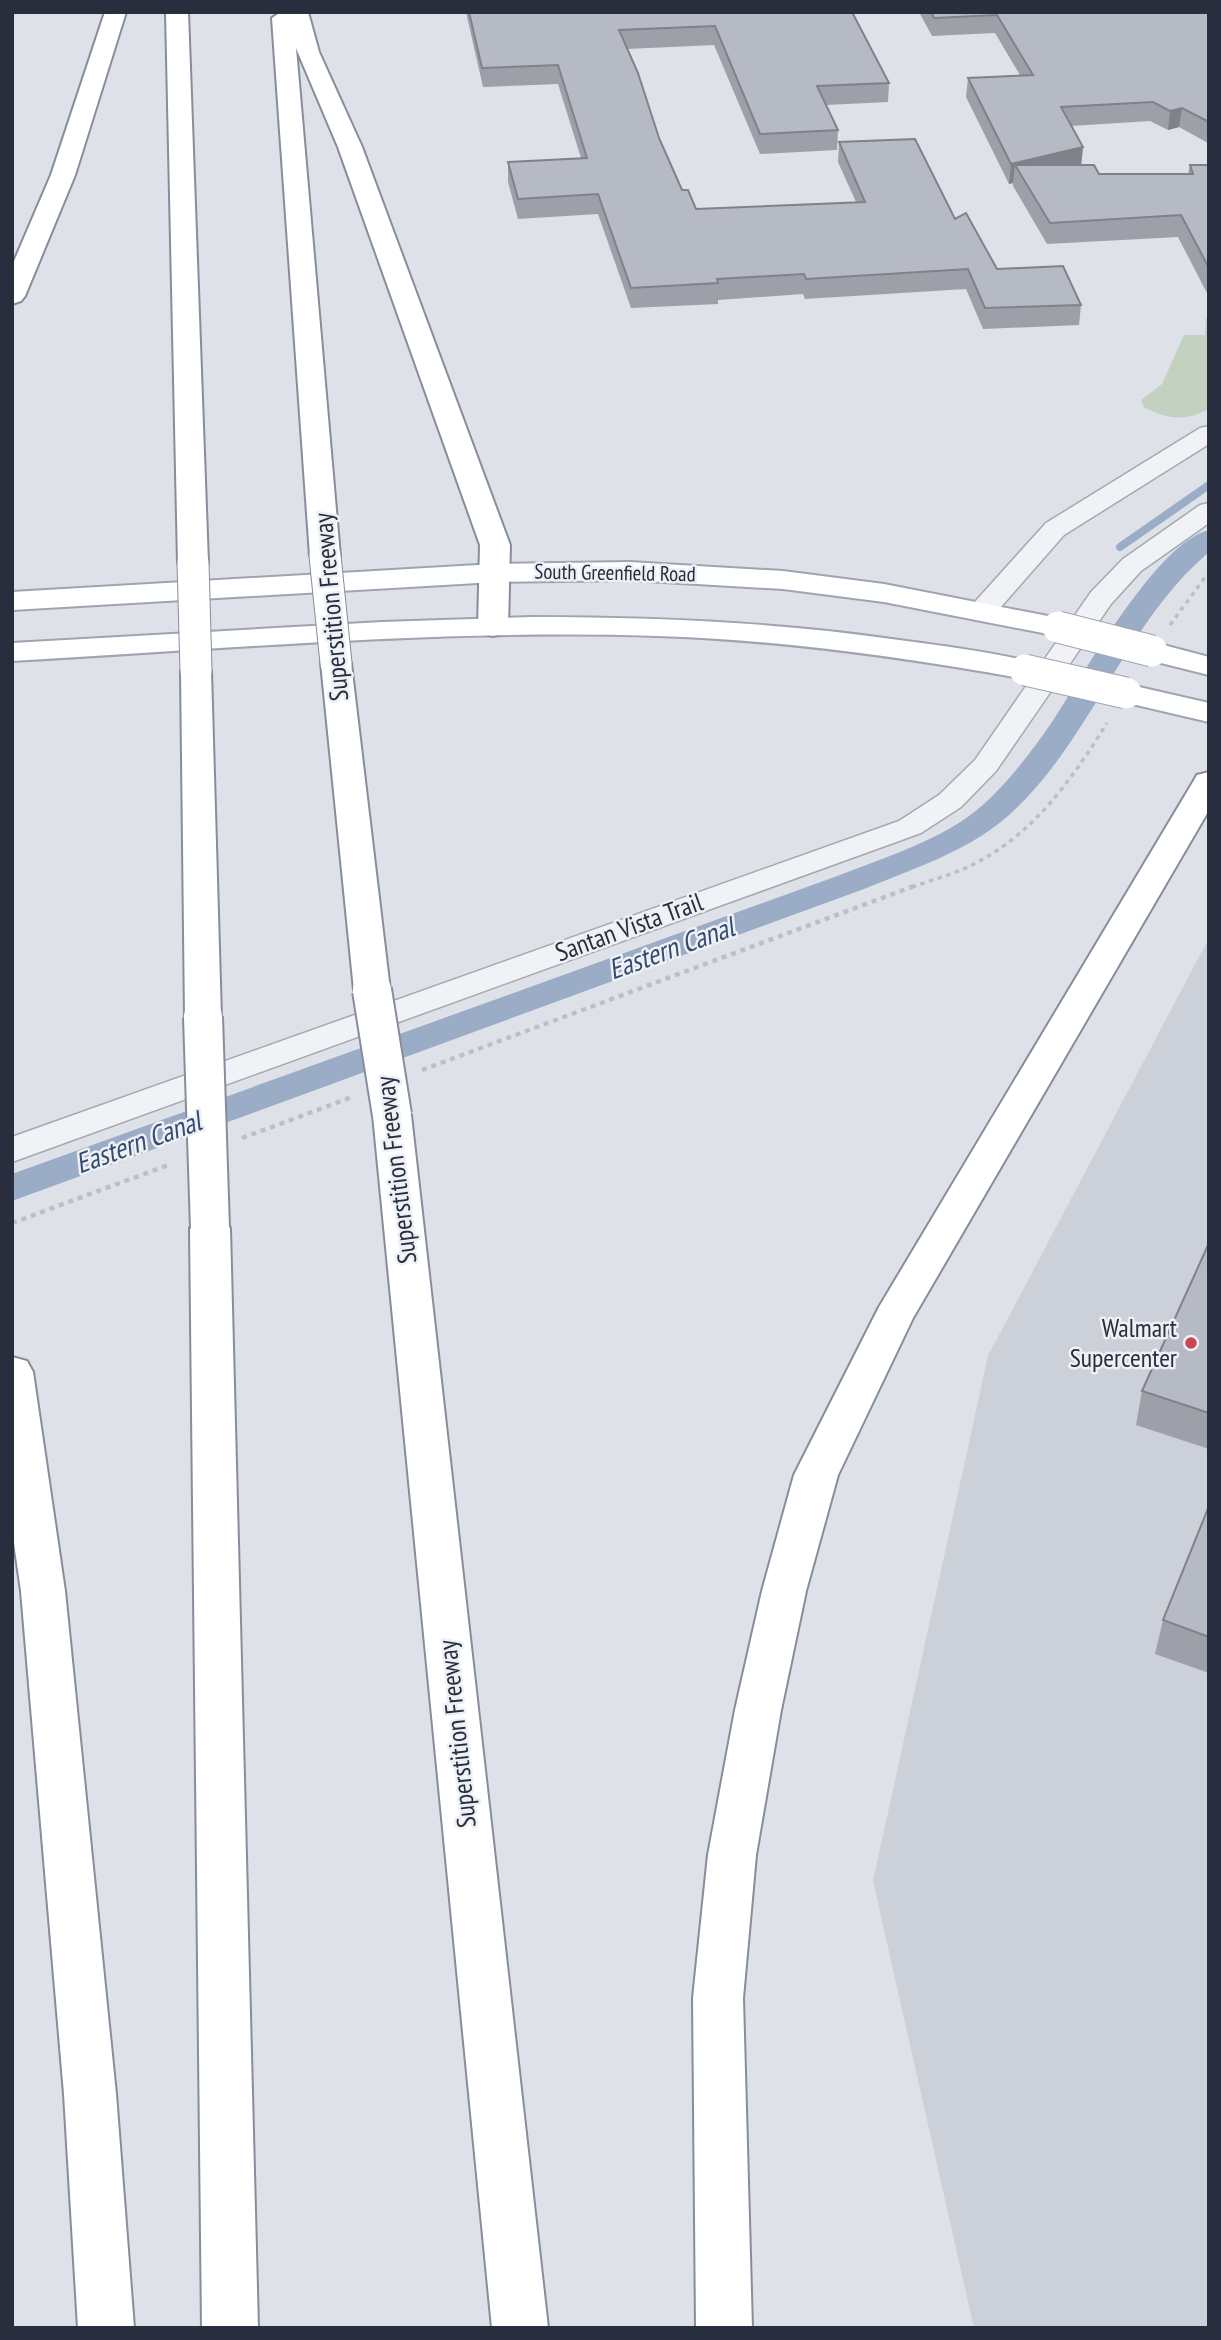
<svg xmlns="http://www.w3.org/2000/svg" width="1221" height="2340" viewBox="0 0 1221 2340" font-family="'PT Sans Narrow',sans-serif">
  <rect width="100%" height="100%" fill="#dee1e7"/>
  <path fill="#ccd0d9" d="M1209,938V2328H974L873,1881L988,1356Z"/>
  <path fill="#c3d1c0" d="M1206,318H1209V409C1186,421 1167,420 1144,407L1141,400L1162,384L1184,335H1205Z"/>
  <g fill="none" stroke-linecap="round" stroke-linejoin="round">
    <path stroke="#9aacc6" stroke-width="8" d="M1120,547L1209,485"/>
    <path fill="#9aacc6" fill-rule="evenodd" d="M1209,530V552C1121,627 1090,747 1002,821C963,853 910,870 864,889L12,1201V1174L840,875C888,856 945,839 984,804C1010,780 1032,751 1052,722C1083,676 1156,543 1209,530Z"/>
    <g stroke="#a4a8b1" stroke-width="3">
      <path id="minor" d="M1209,426V444L1064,535L993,616L983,618L973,616L969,610L973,604L1046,523L1200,428Z
        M1209,503V523L1141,571L1111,604L996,771L961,807L921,833L12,1162V1137L899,821L939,795L975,760L1091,592L1123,559L1200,505Z"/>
    </g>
    <g stroke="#9ea4b2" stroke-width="4">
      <path id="major" d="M630,562L783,571L884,584L1058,618L1069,621L1073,627L1069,633L1058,636L884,602L783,589L630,580L495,582L12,610V592L495,564Z
        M531,617C654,617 776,622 899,640C945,646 991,652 1036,663L1040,670L1036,677L1025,679C903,657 781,640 657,636C442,629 227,649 12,661V643L382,622Z
        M1152,642L1209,657V675L1141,658L1137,651L1141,644Z
        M1126,684L1209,703V722L1115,700L1110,693L1115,686Z"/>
    </g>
    <g stroke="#868d9d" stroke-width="4">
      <path id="highway" d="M105,12H126L75,175L25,296L21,301L12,304V266L51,175Z
        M166,12H188L208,563L203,569L193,572L183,569L178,563Z
        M281,12H308L319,52L362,147L510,545L508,627L504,633L493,636L482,633L478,627L480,545L338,147L296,48L340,556L335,562L325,565L315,562L310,556L272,18Z
        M336,654L347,656L351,663L390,990L385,998L372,1001L359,998L354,990L321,663L325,656Z
        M196,662L207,664L211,671L221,1017L216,1025L203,1029L190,1025L185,1017L181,671L185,664Z
        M1209,772V810L913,1318L838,1475L806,1591L781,1710L756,1855L743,1998L752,2328H696L693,1998L708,1855L735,1710L762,1591L794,1475L879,1307L1193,782L1197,775Z
        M392,1102L405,1106L411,1115L548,2328H492L373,1115L379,1106Z
        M210,1214L224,1218L230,1228L258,2328H202L190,1228L196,1218Z
        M12,1357L27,1361L33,1372L65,1591L116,2094L134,2328H78L64,2094L21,1591L12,1529Z"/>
    </g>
    <path stroke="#bdbfc6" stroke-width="3.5" stroke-dasharray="4.5 4.5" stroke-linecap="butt" d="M1170,625L1209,572
      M912,887C932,880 955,874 974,864C1036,832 1071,780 1107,723"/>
    <path stroke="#bdbfc6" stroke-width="4.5" stroke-dasharray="5 5" stroke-linecap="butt" d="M422,1070L917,885
      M242,1138L352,1097
      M12,1223L171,1164"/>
    <use href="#minor" fill="#f1f2f6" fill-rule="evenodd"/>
    <use href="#major" fill="#fff" fill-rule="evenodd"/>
    <use href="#highway" fill="#fff" fill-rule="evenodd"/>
    <g stroke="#9ea4b2" stroke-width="33" stroke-linecap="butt">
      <path id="major-bridge" d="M1058,627L1152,651
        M1025,670L1126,693"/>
    </g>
    <g stroke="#868d9d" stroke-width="33" stroke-linecap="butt">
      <path id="highway-bridge-far1" d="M325,556L336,663
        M193,563L196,671"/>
    </g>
    <g stroke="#868d9d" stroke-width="42" stroke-linecap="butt">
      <path id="highway-bridge" d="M372,990L392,1115
        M203,1017L210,1228"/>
    </g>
    <use href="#major-bridge" stroke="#fff" stroke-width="31"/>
    <use href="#highway-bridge-far1" stroke="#fff" stroke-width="31"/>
    <use href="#highway-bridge" stroke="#fff" stroke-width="38"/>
  </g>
  <path fill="#9da0a9" d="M466,12H852L889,83L888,102L826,105L838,130L837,150L760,154L714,45L627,49L659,138L682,190L696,209L856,202L838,162L839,142L955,219L997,269L1081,305L1079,325L983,329L966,289L805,299L803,294L718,300V304L631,308L598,214L518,219L508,182V162L581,158L558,84L483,87Z
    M919,12H1209V136L1208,143L1179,127L1168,130L1150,121L1071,126L1083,147L1081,165L1099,174H1188L1190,165H1209V297L1178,237L1047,244L1013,186V183L1009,184L966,97L968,78L1020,75L995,33L932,36Z
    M1209,1243V1449L1136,1425L1142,1391Z
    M1209,1506V1673L1155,1654L1163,1620Z"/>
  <path fill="#7f8289" d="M1182,108L1179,127L1168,130L1170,111Z
    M1083,147L1081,166L1015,165L1013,183L1009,184L1011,164Z"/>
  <path fill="#b6bac4" stroke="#7f8289" stroke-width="2" d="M469,12H852L889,83L817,86L838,130L760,134L715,26L619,30L638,73L659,138L682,190H688L696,209L865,202L839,142L915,139L955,219L966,213L997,269L1063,266L1081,305L985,308L968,269L806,279L804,274L717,279L718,283L631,288L598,194L518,199L508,162L587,158L558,65L482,68Z
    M931,12H1209V56H1208L1209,122L1182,108L1170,111L1153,102L1061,107L1083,147L1011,164L968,78L1033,75L997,15L934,18Z
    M1015,165H1094L1099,174H1193L1190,165H1209V268L1181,215L1050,223Z
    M1209,1243V1413L1142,1391Z
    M1209,1506V1637L1163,1620Z"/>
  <circle fill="#c84751" stroke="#edf0f5" stroke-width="2.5" cx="1191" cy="1343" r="7"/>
  <g text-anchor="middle" stroke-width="5" stroke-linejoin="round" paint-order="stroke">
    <g font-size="21" fill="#282e3d" stroke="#edf0f5">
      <text transform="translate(615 573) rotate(1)" y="7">South Greenfield Road</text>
    </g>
    <g font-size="26" fill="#282e3d" stroke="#edf0f5">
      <text transform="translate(331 607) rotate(-95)" y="9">Superstition Freeway</text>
      <text transform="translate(629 927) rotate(-20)" y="9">Santan Vista Trail</text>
      <text transform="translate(396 1170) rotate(-97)" y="9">Superstition Freeway</text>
      <text transform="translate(457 1734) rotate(-96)" y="9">Superstition Freeway</text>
    </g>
    <g font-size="26" fill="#282e3d" stroke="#edf0f5" text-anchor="end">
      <text x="1177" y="1337">Walmart<tspan x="1177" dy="30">Supercenter</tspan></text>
    </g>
    <g font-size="28" font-style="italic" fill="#344a6f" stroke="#edf0f5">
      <text transform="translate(671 948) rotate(-20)" y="10">Eastern Canal</text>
      <text transform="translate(138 1142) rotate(-20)" y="10">Eastern Canal</text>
    </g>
  </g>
  <rect width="1221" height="2340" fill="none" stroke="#282e3d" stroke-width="28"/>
</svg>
